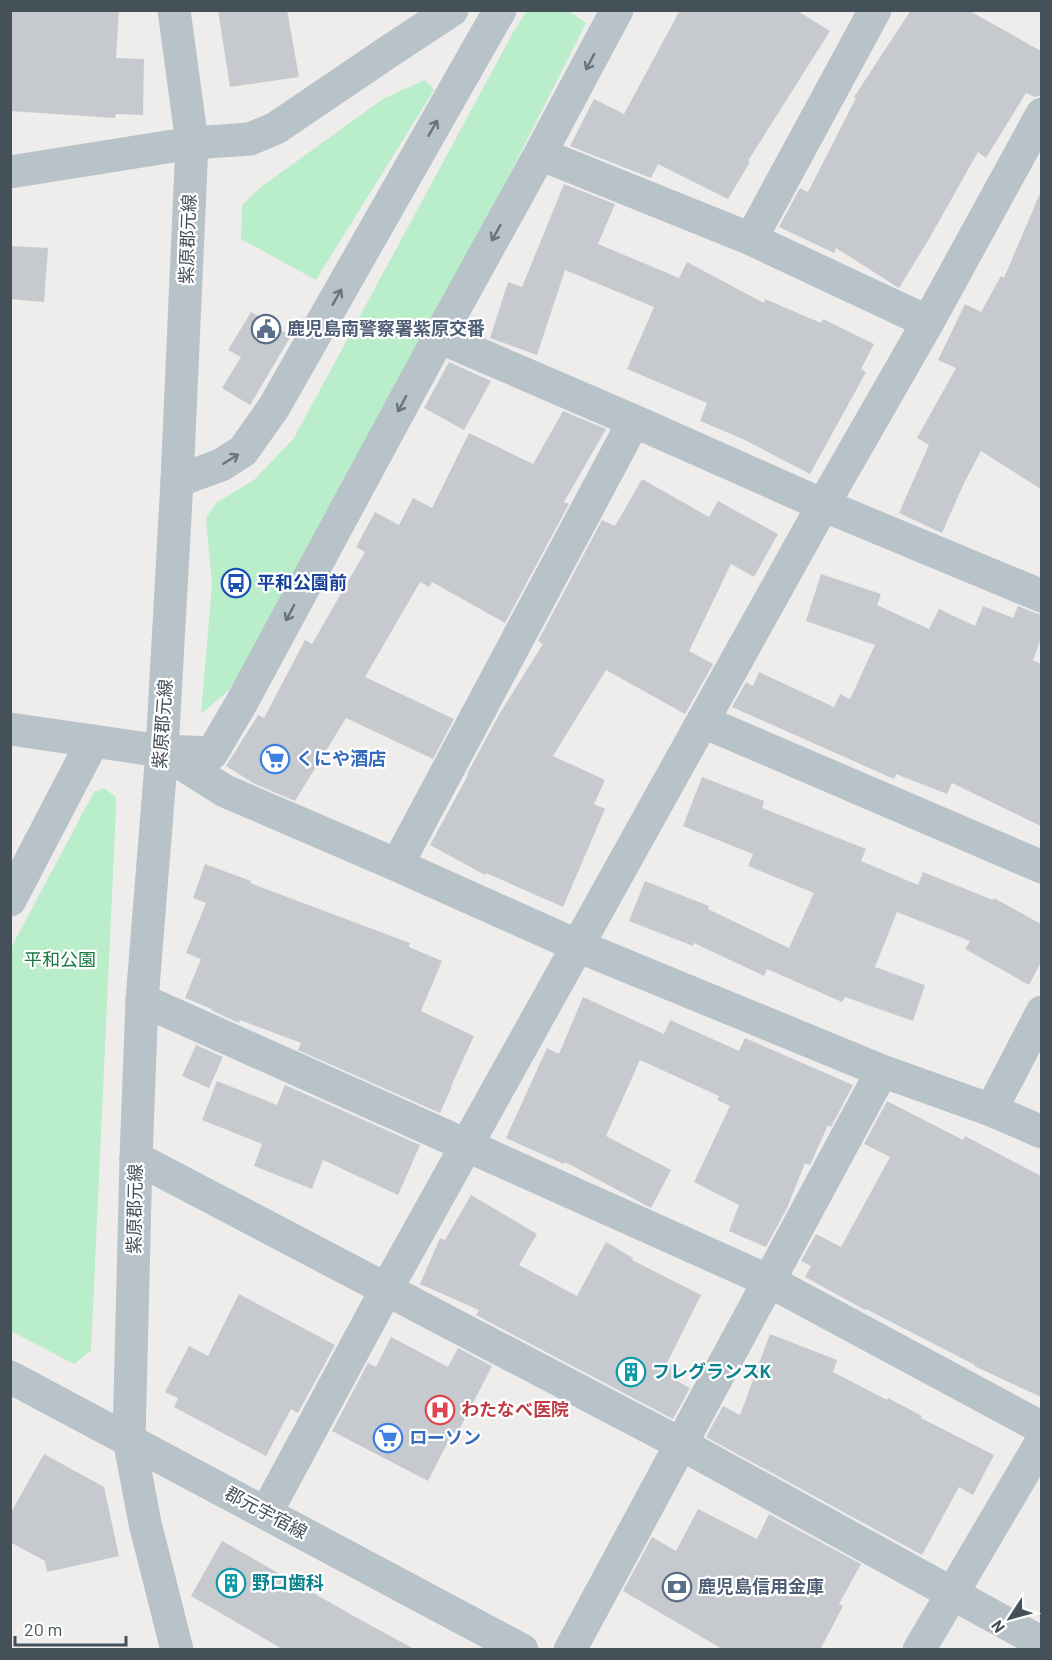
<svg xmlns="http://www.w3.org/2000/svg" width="1052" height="1660" viewBox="0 0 1052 1660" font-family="Barlow,'Noto Sans JP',sans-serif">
  <rect width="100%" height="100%" fill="#efecec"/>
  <path fill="#baedc9" d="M527,11H569L586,23L421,350L248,666L229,690L201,714L212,585L206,518L216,503L254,480L294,438L515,29Z
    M425,80L434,90L316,280L241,239L242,205L261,187L383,99Z
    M104,788L116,797V808L91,1351L74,1364L11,1331V948L94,792Z"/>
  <path fill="#c6cacf" d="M10,10H119L116,58L144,59L143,115L116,114L115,118L10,111Z
    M218,10H287L299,77L230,87Z
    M680,10H796L830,31L748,161L750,162L728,199L658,164L651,178L570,146L594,99L624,114Z
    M911,10H968L1041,51V95L1035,97L1026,93L986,158L978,152L929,239L899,288L836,248L834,253L779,227L800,188L808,192L856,98L854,97Z
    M564,184L615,204L598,244L679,278L687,262L764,303L765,299L821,323L823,319L874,344L861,369L866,372L810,474L743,439L700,421L707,403L627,369L654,307L565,270L537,355L490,338L508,282L522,287Z
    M1041,191V489L981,451L964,483L942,533L899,513L929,445L917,438L956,368L938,360L965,304L981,312L1001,276L1004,278Z
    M10,246L48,248L44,302L10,299Z
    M251,312L291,336L250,405L222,388L241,357L228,350Z
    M449,362L491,381L464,430L424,408Z
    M563,411L606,429L564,502L569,504L505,623L432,582L429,587L420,582L365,677L454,719L433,759L346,718L295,801L253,783L226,766L258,715L264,718L305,640L312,644L365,552L356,547L375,512L399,525L413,498L432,508L469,433L533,464Z
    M642,479L709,517L718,501L778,534L754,577L731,564L689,651L713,664L685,714L606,670L553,756L605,780L594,804L605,809L563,907L486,873L485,875L430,845L468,775L467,774L500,713L543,644L538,641L602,520L615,526Z
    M821,574L881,594L877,605L929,629L939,609L975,626L983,606L1013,618L1018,606L1035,613L1041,614V639L1033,660L1041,664V826L952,783L947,794L896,774L894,779L732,707L746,682L753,686L759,672L834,707L840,694L850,699L875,645L806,621Z
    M702,777L764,801L762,808L866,849L861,861L918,885L923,872L993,900L994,898L1041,924V962L1029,985L965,949L970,941L897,912L875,967L925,985L913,1021L845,997L842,1002L767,969L764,976L694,943L693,946L629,921L645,881L709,906L708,909L789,948L814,893L748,866L753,854L683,826Z
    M205,864L251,881L250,883L410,943L409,947L442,961L421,1011L474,1036L451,1086H452L440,1113L298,1050L301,1043L240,1020L239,1023L211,1010L212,1009L185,998L201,959L186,953L206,903L193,898Z
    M583,997L664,1034L670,1020L739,1051L745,1038L853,1085L831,1127L828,1125L810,1165L805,1163L787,1208L766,1247L729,1231L739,1205L694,1182L730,1106L717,1100L719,1096L640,1060L606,1136L671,1170L651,1208L565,1162L564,1164L506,1138L547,1048L559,1054Z
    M196,1045L223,1057L209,1088L182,1076Z
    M217,1081L277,1105L285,1085L420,1145L398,1195L323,1160L312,1189L254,1166L262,1144L202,1120Z
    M887,1101L963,1140L965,1136L1041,1176V1397L974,1366L975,1365L866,1309L865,1310L805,1277L811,1266L801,1261L816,1234L841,1247L890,1157L864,1144Z
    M471,1195L537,1234L519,1265L577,1296L606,1242L633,1258L632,1260L701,1295L667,1363L680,1369L675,1380L690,1388L673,1419L476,1315L479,1310L420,1284L440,1238L445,1240Z
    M239,1294L335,1345L298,1413L291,1409L266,1456L174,1407L178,1398L165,1392L189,1346L208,1356Z
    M770,1334L837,1360L833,1372L887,1400L888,1398L922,1416L921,1418L994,1455L973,1495L959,1487L922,1555L706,1437L723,1406L740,1415Z
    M391,1337L448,1367L458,1348L492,1366L457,1434L453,1432L428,1481L332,1431L368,1363L376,1367Z
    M44,1454L104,1487L119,1556L47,1572L45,1561L10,1542V1514Z
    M698,1509L757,1539L769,1514L861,1564L839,1604L843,1606L820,1650H724L623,1591L652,1537L676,1551Z
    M222,1541L359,1619L416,1650H284L191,1596Z"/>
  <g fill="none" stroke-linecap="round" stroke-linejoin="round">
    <path stroke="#b8c2c9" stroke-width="33" d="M540,154L751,239L928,322
      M751,239L875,10
      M439,337L634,421L823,505L1042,596
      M177,481L221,465L243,451L274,407L500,10
      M704,722L1042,867
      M10,729L162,751L212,753L242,702L439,337L540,154L617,10
      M163,752L225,791L397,865L578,946L882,1071L991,1110L1042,1132
      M397,865L634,421
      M10,900L93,741
      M142,1000L769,1281L1042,1428
      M991,1110L1042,1012
      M136,1158L681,1444L1042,1643
      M266,1513L386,1290L823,505L928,322L1042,114
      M570,1650L882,1071
      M919,1650L1042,1441"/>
    <path stroke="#b8c2c9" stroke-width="33" d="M174,10L192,143L177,481L162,751L142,1000L136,1158L129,1439L145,1523L177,1650
      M10,172L192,143L250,139L276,128L391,50L452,10
      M10,1377L522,1650"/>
  </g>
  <defs><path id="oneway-shaft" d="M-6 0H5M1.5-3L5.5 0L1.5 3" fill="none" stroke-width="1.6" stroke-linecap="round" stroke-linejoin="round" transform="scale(1.5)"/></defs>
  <g stroke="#68737b">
    <use href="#oneway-shaft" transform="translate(590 62) rotate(118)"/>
    <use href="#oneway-shaft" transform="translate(433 128) rotate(-60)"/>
    <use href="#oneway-shaft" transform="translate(496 233) rotate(119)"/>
    <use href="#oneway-shaft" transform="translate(337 297) rotate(-60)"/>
    <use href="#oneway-shaft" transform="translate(402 404) rotate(118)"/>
    <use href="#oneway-shaft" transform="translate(231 459) rotate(-32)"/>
    <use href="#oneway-shaft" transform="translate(290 613) rotate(118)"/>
  </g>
  <defs>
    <g id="civic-ring" transform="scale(1.5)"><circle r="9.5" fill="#fff" stroke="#5c6f8a" stroke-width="1.5"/><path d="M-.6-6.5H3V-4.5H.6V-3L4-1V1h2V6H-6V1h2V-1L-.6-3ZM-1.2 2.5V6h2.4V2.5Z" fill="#5c6f8a"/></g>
    <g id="bus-ring" transform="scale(1.5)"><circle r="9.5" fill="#fff" stroke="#1a4fb4" stroke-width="1.5"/><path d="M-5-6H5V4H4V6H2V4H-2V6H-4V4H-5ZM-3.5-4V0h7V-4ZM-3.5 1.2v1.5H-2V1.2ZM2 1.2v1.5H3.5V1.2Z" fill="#1a4fb4"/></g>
    <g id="supermarket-ring" transform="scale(1.5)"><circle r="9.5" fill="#fff" stroke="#3f7fe0" stroke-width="1.5"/><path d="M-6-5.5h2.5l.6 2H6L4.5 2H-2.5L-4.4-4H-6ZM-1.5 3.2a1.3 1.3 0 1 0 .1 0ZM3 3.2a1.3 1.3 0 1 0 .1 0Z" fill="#3f7fe0"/></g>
    <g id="building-ring" transform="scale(1.5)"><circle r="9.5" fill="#fff" stroke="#0f9aa8" stroke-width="1.5"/><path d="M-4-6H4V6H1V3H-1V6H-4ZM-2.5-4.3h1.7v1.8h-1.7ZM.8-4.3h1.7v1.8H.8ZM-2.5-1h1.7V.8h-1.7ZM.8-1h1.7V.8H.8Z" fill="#0f9aa8"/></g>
    <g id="hospital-ring" transform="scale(1.5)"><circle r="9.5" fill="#fff" stroke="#e0444e" stroke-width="1.5"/><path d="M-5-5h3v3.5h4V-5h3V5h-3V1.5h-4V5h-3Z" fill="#e0444e"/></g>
    <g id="bank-ring" transform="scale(1.5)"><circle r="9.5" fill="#fff" stroke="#5c6f8a" stroke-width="1.5"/><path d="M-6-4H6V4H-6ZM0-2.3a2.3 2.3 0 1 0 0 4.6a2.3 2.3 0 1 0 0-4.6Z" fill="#5c6f8a"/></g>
  </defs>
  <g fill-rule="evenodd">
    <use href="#civic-ring" x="266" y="329"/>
    <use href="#bus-ring" x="236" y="583"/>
    <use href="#supermarket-ring" x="275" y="759"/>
    <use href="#building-ring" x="631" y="1372"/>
    <use href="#hospital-ring" x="440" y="1410"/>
    <use href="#supermarket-ring" x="388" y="1438"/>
    <use href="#building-ring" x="231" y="1583"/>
    <use href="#bank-ring" x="677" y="1587"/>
  </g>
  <g text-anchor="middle" stroke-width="4.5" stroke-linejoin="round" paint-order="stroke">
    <g font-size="18" fill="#455159" stroke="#fff">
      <text transform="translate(188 239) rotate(-88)" y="6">紫原郡元線</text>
      <text transform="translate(163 724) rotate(-86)" y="6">紫原郡元線</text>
      <text transform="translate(135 1209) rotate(-89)" y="6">紫原郡元線</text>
      <text transform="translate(266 1513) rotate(28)" y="6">郡元宇宿線</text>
    </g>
    <g font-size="18" font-weight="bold" fill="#4e5e75" stroke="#fff" text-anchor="start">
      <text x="287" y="335">鹿児島南警察署紫原交番</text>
      <text x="698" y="1593">鹿児島信用金庫</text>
    </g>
    <g font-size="18" font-weight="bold" fill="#164399" stroke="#fff" text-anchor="start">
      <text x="257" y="589">平和公園前</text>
    </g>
    <g font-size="18" font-weight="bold" fill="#366cbe" stroke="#fff" text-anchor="start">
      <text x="296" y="765">くにや酒店</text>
      <text x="409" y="1444">ローソン</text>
    </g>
    <g font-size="18" fill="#187840" stroke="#fff">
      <text x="60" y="966">平和公園</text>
    </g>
    <g font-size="18" font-weight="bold" fill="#0d838f" stroke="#fff" text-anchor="start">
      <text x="652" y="1378">フレグランスK</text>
      <text x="252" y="1589">野口歯科</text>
    </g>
    <g font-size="18" font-weight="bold" fill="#be3a42" stroke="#fff" text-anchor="start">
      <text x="461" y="1416">わたなべ医院</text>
    </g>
  </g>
  <rect width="1052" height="1660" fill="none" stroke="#455159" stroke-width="24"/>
  <g transform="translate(1010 1618) rotate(234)" stroke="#ffffff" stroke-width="4.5" paint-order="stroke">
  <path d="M0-4.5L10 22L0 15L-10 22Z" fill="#455159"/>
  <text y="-9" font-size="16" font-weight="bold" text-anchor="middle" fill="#455159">N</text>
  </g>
  <path d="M15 1636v9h111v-9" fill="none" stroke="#455159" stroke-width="3"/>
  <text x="24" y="1636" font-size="18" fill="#455159" stroke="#ffffff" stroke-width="4.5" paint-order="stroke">20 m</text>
</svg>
